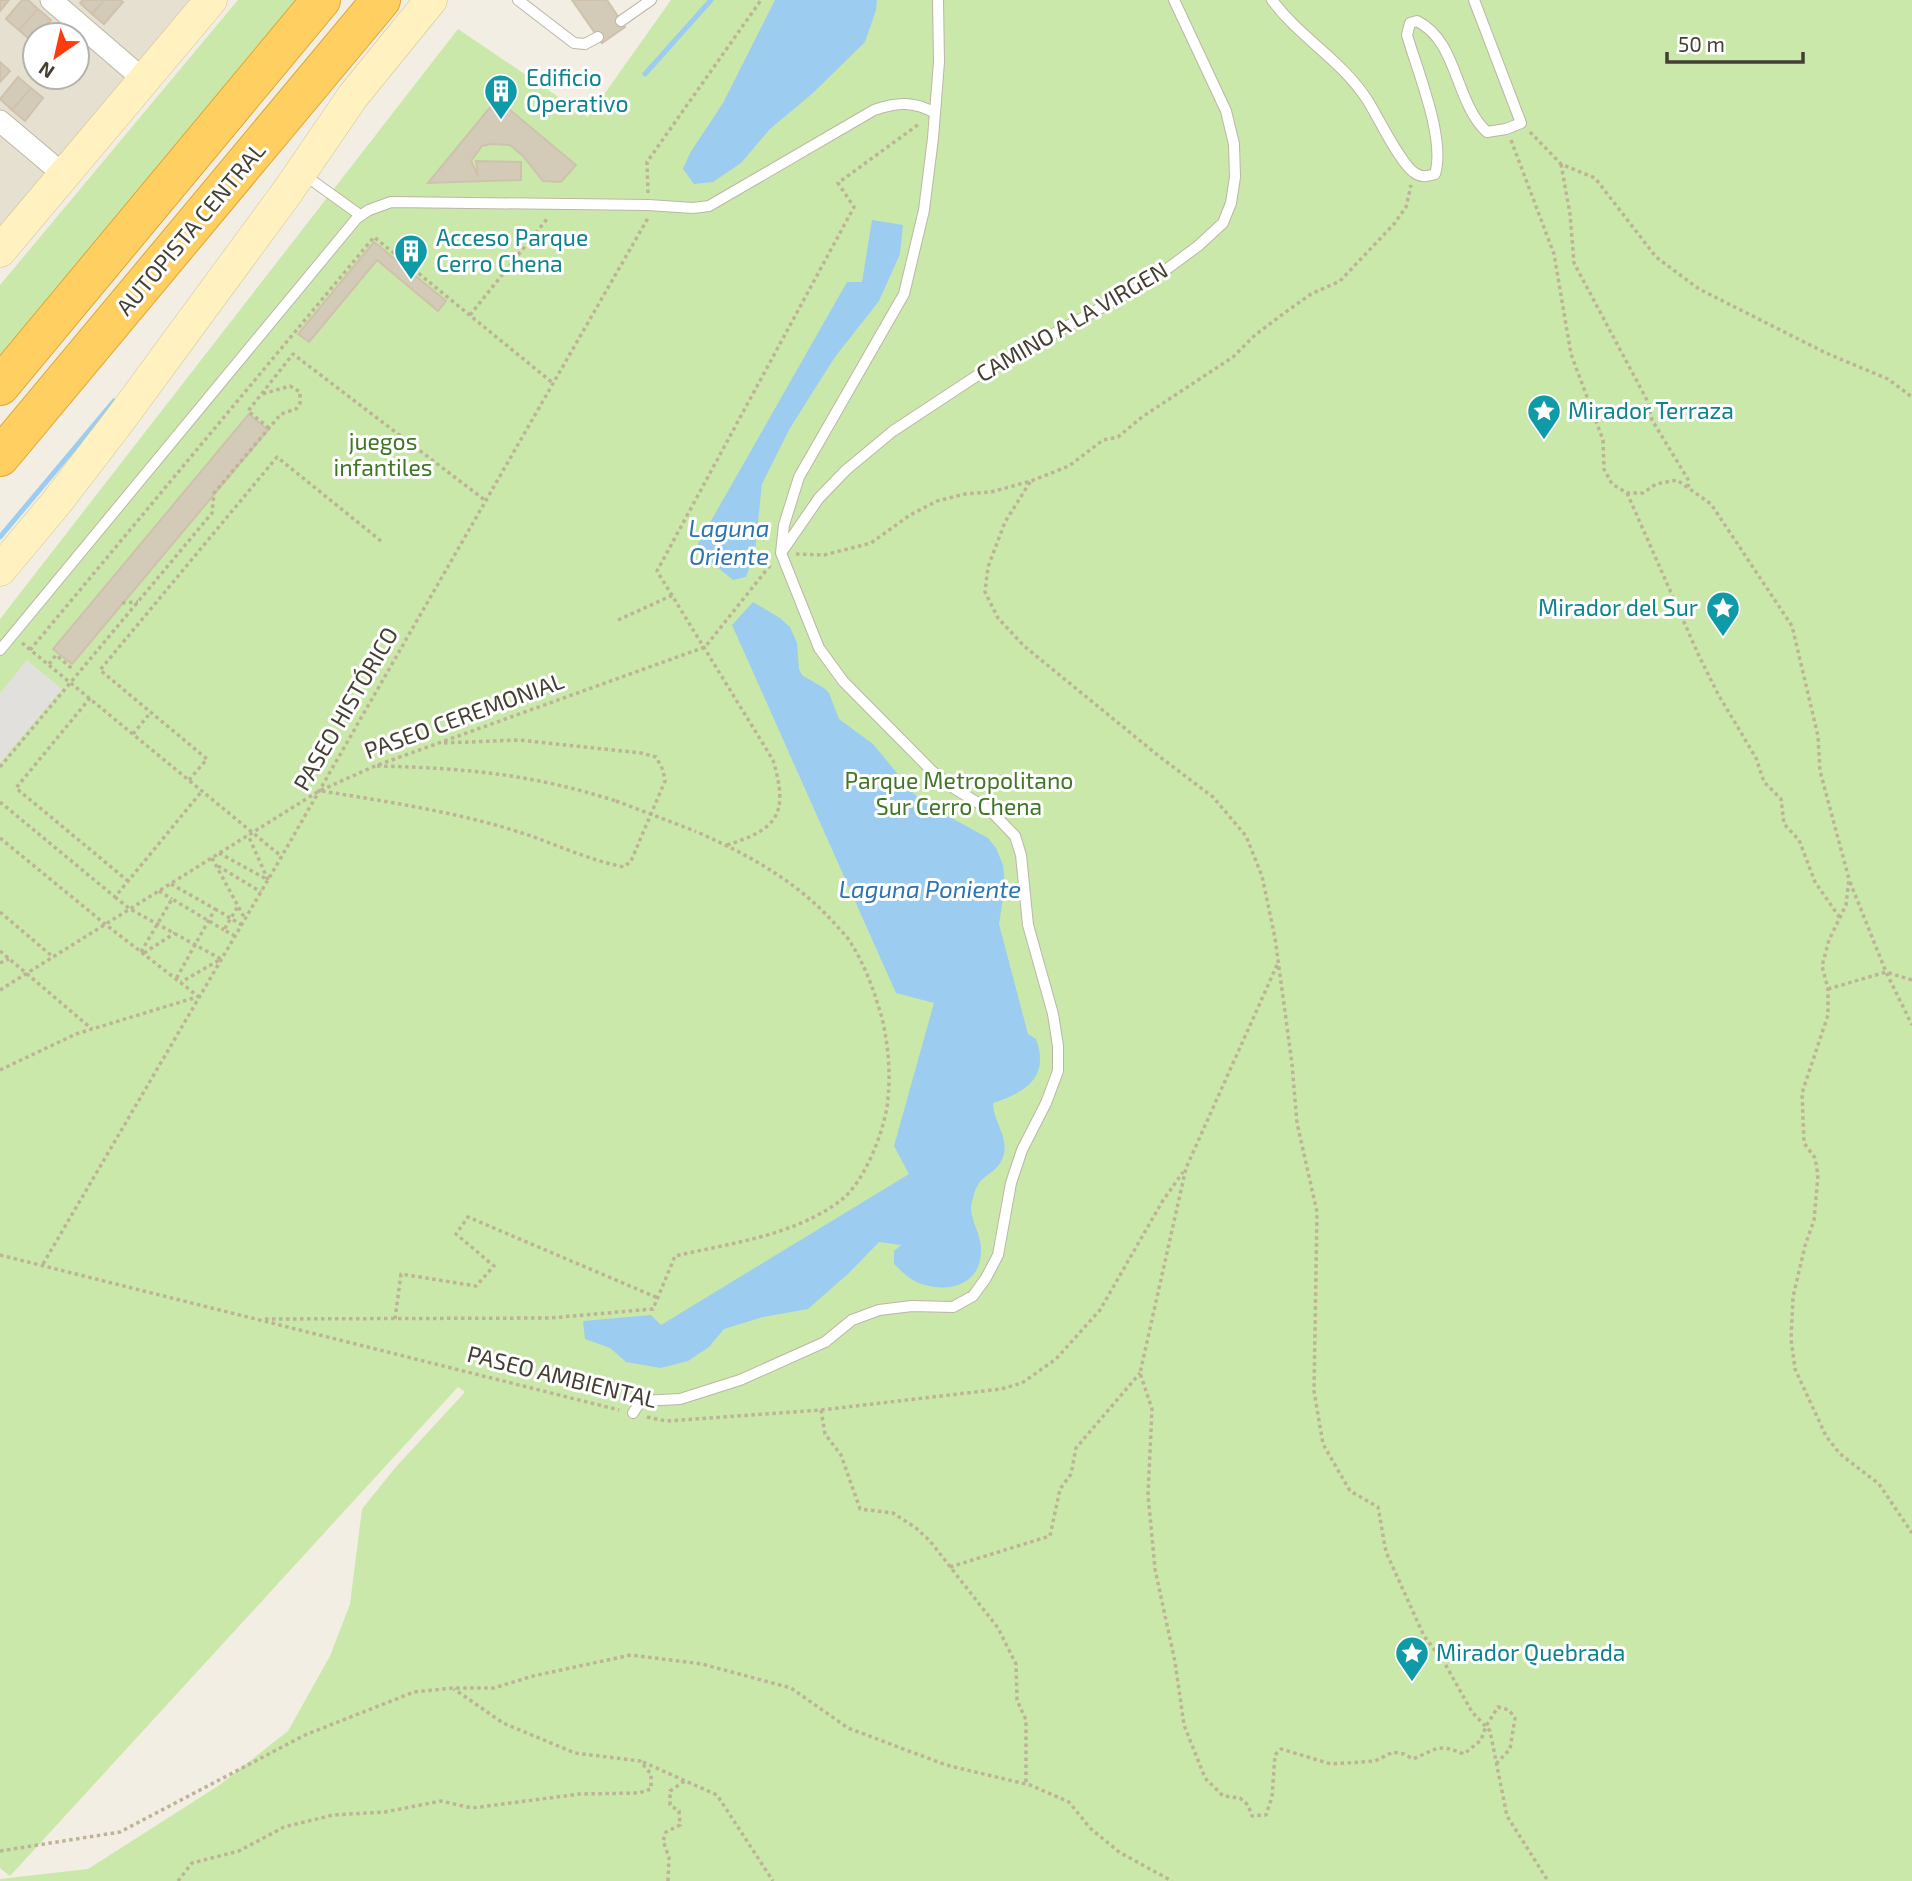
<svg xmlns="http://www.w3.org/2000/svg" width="1912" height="1881" viewBox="0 0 1912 1881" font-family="'Exo 2',sans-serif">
  <rect width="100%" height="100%" fill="#f2eee3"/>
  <path fill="#e6e0d1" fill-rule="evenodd" d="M0,0H193L0,229ZM35,35H77V77H35Z"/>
  <path fill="#cae8aa" d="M238,0H298L0,358V285Z
    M671,0H1912V1881H0V1879L88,1869L218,1786L288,1731L330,1656L350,1604L362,1509L395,1468L465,1392L458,1387L10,1876L0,1868V619L458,29L588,117Z"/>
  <path fill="#e2e0dc" d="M27,660L62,689L0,763V693Z"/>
  <path fill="#9dccf1" d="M775,0H877L876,10L865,42L813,93L770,129L741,163L713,182L694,184L683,169L690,153L723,103Z
    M872,220L903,225L900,254L879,301L835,357L790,428L762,484L755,551L746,577L733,580L695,549L847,282H862Z
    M753,602L780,618L790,627L797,643L799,669L802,675L824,688L829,693L839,719L873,744L897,773L898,780L926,804L988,838L996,848L1003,865L1005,885L999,924L1028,1034L1036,1039C1050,1077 1026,1092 993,1103C993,1121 1008,1135 1004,1154C999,1171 990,1171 980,1182C975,1187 972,1201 971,1207C971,1222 981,1234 981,1249C982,1282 953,1293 925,1285C912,1282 903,1273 894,1264V1251L901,1245L879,1242L849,1273L808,1309L763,1317L724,1329L709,1347L688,1361L661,1368L626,1362L610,1348L585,1339L583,1321L651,1315L661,1325L909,1174L894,1146L934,1003L896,993L732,625Z"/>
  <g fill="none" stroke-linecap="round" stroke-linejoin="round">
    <path stroke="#9dccf1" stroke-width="5" d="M645,74L711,0
      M0,537L114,401"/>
  </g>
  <path fill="#d4cab8" stroke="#cfc2ac" stroke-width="2" d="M0,0H9L0,11Z
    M22,0H28L38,9L19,30L6,19Z
    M83,0H104L92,14L80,3Z
    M104,0H120L123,2L104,24L92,14Z
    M572,0H607L625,27L602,43Z
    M38,9L51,20L38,35H35L32,42L19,30Z
    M60,28L69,35H53Z
    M77,42L85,49L77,59Z
    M0,62L10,71L0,82Z
    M18,77L31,88L12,110L0,99Z
    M31,88L43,98L25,121L12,110Z
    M497,99L576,165L561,182L543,181L523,156L510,145L491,144L482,146L471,161L478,176L476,161L521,162V180L428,183Z
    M374,242L446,301L438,311L377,260L309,342L298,334Z
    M249,414L268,430L72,664L53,649Z"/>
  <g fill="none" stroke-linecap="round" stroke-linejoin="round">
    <g stroke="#bdb6a6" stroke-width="12">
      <path id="service" d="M518,0L574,43L585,44L598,37
        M1272,0C1301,39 1341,59 1368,101C1378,117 1401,165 1415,173C1422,178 1428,176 1435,174C1446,139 1417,70 1407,35L1410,23L1417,21C1458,41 1455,103 1487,132L1506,129L1521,123L1474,0
        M621,21L651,0
        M303,174L360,215
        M781,553L819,498L846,470L893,431L978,375L1152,280L1198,246L1223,223L1231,203L1235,177L1234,144L1226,111L1174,0
        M0,650L357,218L369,210L391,202L648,205L693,208L709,206L874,110C897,102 914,101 935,113
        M633,1413L641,1401L680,1399L740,1380L825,1342L852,1320L879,1310L912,1306L953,1307L973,1296L986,1278L998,1255L1011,1183L1022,1150L1046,1103L1058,1071V1046L1053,1014L1028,925L1021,855L1015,836L991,811L952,787L932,771L843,681L819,648L781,553L784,525L799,477L904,294L924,210L933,138L939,62L938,0"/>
    </g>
    <g stroke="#bdb6a6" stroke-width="23">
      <path id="minor" d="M51,0L144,80
        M0,121L64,175"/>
    </g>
    <g stroke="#d4c492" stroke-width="33">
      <path id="secondary" d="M0,251L211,0
        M0,570L56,503L119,421L288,191L353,96L431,0"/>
    </g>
    <g stroke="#e0a62f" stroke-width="40">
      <path id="motorway" d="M0,386L321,0
        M0,457L381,0"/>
    </g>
    <path stroke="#bfb397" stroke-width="3.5" stroke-dasharray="3.5 3.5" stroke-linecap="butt" d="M1530,132L1561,164L1595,178L1656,257L1699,289L1826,353L1888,379L1912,397
      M1511,140L1554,254L1571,354L1603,440L1604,469L1612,484L1627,493H1643L1656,484L1677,480L1711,504L1792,626L1818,736L1820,771L1849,879L1846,905L1829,940L1822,966L1828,989V1015L1802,1093L1804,1143L1815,1158L1818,1175L1814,1220L1805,1246L1793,1297L1791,1339L1795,1369L1826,1436L1840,1454L1879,1484L1912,1533
      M1561,164L1570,214L1574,263L1648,402L1652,420L1689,481L1688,487
      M648,193L647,162L761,0
      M470,315L547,219
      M269,428L248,411L293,354L486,501
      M1030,482L1005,522L988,567L985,592L998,618L1024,646L1160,757L1213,797L1246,836L1262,876L1275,938L1292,1064L1297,1123L1317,1212L1314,1391L1323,1444L1350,1491L1378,1507L1386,1552L1424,1636L1444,1662L1472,1712L1490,1731L1507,1816L1548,1881
      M1627,493L1699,656L1718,694L1756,758L1764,782L1781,799L1784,824L1799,840L1815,882L1840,918
      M796,554L824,555L871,543L910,515L937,501L965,494L991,492L1031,481L1069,466L1103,440L1118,437L1142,417L1233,357L1255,335L1283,314L1311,294L1340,281L1394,224L1406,207L1411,185
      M122,603L138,602
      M618,620L673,595
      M22,643L281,856
      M30,650L374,237L554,384
      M49,664L56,655L70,667L72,664
      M90,698L16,788L128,881
      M133,734L151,712
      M377,766C464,768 532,774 616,801
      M0,767L212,513L214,493L281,414L296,409L300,403V392L290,386L262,394
      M189,780L207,759L100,670L277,457L381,541
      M322,791C389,802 457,812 522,833C556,844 588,860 624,867L631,861L665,781L663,770L656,757L641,753L519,740L444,743
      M0,802L115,897L202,791
      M0,838L105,924L199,997
      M727,845C778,829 789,814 773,760L657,571L854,207L838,183L919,124
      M219,853L268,880L248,835
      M212,858L245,919
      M218,866L261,892
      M1850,882L1886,972L1912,1025
      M171,884L215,909L176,979
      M159,891L172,899
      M115,897L130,909L221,959L181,982
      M215,909L242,925
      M0,912L53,957
      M235,936L224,930L238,906
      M0,951L92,1029
      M141,952L172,899L224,930
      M144,953L175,933
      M0,963L9,959
      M1277,965L1186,1168L1140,1373L1152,1409L1148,1495L1155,1569L1175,1662L1184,1725L1205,1778L1223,1796L1240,1798L1248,1805L1252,1816L1266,1815L1272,1797L1275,1755L1281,1749L1331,1764L1375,1761L1393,1752L1404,1754L1413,1759C1437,1749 1437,1743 1464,1754L1481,1740L1486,1726L1498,1707L1509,1710L1515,1718L1510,1749L1497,1763
      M1828,989L1886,972L1912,980
      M0,990L319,791L375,766L705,647L772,563
      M0,1070L76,1034L197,997
      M0,1255L619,1410
      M43,1264L279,861L648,218
      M265,1319L550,1318L653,1309L675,1256C731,1243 793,1236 840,1201C864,1183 882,1136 887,1107C891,1076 889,1049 882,1018C875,994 866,967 852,945C848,937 841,931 835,924C797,881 747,854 695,831
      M395,1319L401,1274L476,1286L494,1266L456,1234L468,1217L658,1298
      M821,1410L825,1434L841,1455L860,1509L893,1513L916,1528L930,1541L998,1628L1016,1664L1017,1700L1026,1720V1783
      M647,1417L666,1421L821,1410L1001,1389L1022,1383L1056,1359L1100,1310L1162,1202L1183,1172
      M950,1567L1050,1536L1060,1489L1071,1474L1076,1448L1140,1373
      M643,1762L717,1795L773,1881
      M0,1851L120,1832L305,1735L414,1692L453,1688H494L533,1676L631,1655L702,1664L791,1688L848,1728L946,1765L1030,1785L1069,1802L1090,1828L1119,1852L1172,1881
      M178,1881L192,1863L239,1851L284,1827L333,1815L385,1812L441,1801L472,1808L580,1794L639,1793L651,1789V1774L640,1761L575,1753L503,1723L454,1689
      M668,1881L669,1857L663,1841L666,1832L680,1825L679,1811L670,1805V1791L686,1780"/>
    <use href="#service" stroke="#fff" stroke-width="10"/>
    <use href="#minor" stroke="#fff" stroke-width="21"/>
    <use href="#secondary" stroke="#fff2c0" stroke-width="32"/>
    <use href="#motorway" stroke="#ffd061" stroke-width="38"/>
    <path stroke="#bfb397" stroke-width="3.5" stroke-dasharray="3.5 3.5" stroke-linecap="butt" d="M616,801L695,831"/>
  </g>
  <defs>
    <g id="building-pin" transform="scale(1.75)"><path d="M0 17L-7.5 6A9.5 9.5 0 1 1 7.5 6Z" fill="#0f9aa8" stroke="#fff"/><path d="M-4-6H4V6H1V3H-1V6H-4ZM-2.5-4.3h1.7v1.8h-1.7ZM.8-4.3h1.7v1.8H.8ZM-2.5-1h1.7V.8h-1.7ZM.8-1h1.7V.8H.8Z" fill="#fff"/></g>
    <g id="sight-pin" transform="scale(1.75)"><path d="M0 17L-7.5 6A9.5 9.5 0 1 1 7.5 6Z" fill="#0f9aa8" stroke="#fff"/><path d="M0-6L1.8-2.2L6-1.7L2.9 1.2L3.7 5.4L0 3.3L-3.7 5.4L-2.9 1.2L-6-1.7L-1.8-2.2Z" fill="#fff"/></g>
  </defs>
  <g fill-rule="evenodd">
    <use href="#building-pin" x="501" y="91"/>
    <use href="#building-pin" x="411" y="251"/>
    <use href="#sight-pin" x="1544" y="411"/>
    <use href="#sight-pin" x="1723" y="608"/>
    <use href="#sight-pin" x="1412" y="1653"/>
  </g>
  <g text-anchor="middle" stroke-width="6" stroke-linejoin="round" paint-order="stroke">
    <g font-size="23" fill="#0d838f" stroke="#fff" text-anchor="start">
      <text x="526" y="86">Edificio<tspan x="526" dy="26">Operativo</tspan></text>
      <text x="436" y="246">Acceso Parque<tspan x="436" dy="26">Cerro Chena</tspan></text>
      <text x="1568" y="419">Mirador Terraza</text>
      <text x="1698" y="616" text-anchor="end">Mirador del Sur</text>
      <text x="1436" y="1661">Mirador Quebrada</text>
    </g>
    <g font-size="23" fill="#443e33" stroke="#fff">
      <text transform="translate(191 229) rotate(-50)" y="8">AUTOPISTA CENTRAL</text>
      <text transform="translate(1072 322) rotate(-30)" y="8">CAMINO A LA VIRGEN</text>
      <text transform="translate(346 709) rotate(-60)" y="8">PASEO HISTÓRICO</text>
      <text transform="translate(464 716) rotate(-20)" y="8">PASEO CEREMONIAL</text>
      <text transform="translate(562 1377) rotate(14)" y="8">PASEO AMBIENTAL</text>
    </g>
    <g font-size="23" fill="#417626" stroke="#fff">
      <text x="383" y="450">juegos<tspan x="383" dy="26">infantiles</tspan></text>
      <text x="959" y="789">Parque Metropolitano<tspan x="959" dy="26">Sur Cerro Chena</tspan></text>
    </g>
    <g font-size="24" font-style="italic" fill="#2b73b1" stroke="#fff">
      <text x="729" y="537">Laguna<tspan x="729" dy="28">Oriente</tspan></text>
      <text x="930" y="898">Laguna Poniente</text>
    </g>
  </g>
  <g transform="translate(56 56) rotate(214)"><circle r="33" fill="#ffffff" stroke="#b4b2ad" stroke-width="2"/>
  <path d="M0-5L12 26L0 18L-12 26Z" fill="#fe3b0e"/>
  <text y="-10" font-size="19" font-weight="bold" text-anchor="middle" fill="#443e33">N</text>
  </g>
  <path d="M1667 52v10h136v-10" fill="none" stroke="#443e33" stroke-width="3.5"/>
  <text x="1678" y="52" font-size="21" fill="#443e33" stroke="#ffffff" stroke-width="5" paint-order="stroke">50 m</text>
</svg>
